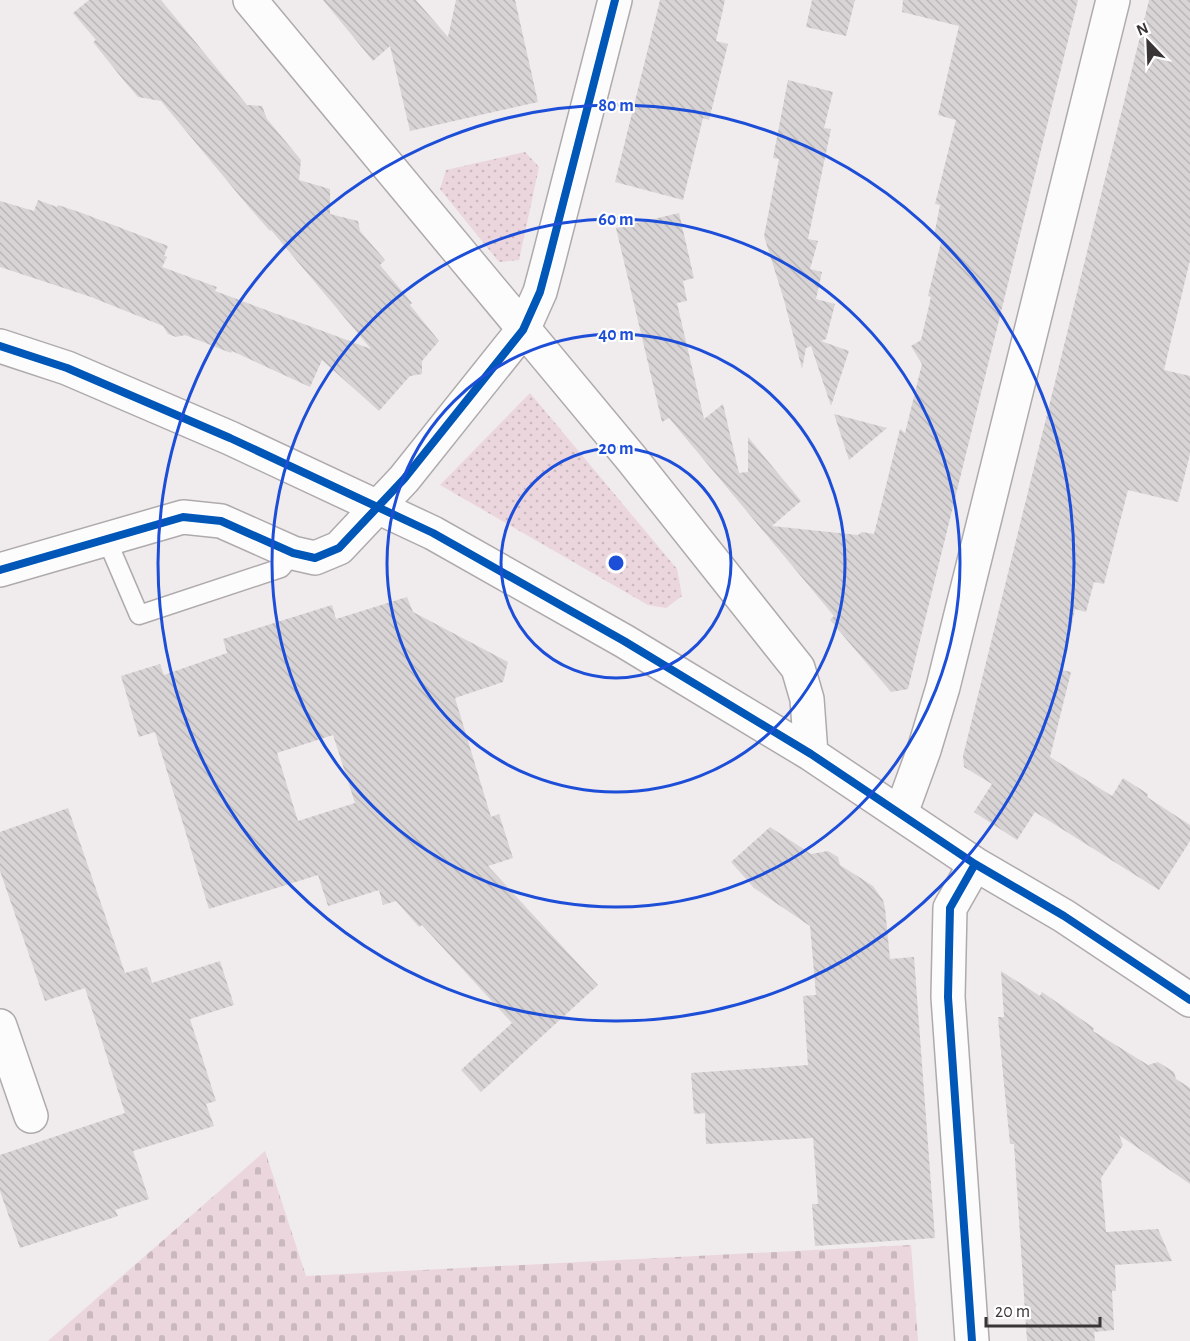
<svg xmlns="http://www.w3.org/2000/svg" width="1190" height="1341" viewBox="0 0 1190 1341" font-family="'Alegreya Sans',sans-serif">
  <defs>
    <pattern id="grass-dots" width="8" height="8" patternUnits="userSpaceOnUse" patternTransform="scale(1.5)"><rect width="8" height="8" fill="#ebd6de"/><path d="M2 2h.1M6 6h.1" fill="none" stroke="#cab8bf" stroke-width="1.8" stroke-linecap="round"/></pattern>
    <pattern id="cemetery-stones" width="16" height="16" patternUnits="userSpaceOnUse" patternTransform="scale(1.5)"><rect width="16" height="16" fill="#ebd6de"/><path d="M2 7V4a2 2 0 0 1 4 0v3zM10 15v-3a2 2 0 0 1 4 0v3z" fill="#cab8bf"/></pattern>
    <pattern id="building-back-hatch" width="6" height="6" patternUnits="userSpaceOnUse" patternTransform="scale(1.5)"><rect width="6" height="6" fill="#d8d4d6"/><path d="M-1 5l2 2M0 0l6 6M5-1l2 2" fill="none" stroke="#bab7b8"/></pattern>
  </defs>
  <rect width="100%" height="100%" fill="#f0ebed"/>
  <path fill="url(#grass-dots)" d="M525,152L539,167L519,260L499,262L440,189L446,170Z
    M530,393L677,569L682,596L666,608L648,605L440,485Z"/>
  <path fill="url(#cemetery-stones)" d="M265,1151L306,1276L911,1245L918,1341H48Z"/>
  <path fill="url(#building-back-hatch)" fill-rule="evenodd" d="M89,0H161L247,105L262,106L267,119L301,160L299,180L330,189V214L358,221L360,231L385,260L380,265L412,303L410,305L439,341L422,361V374L410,376L379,411L322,360L310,387L232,351L231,353L185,335L176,337L168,334L163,326L91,297L0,267V201L34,211L38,200L57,207L58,205L82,213L168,246L164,256L167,257L162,267L217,287L215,291L371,349L271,230L270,231L248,206L161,101L138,97L125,82L93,42L96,40L73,13Z
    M323,0H416L448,37L456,0H515L538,102L410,131L390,46L373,61Z
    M660,0H725L716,41L728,44L709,120L703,118L683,200L615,182Z
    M812,0H855L846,36L806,27Z
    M903,0H1078L908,689L891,692L830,620L834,616L669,418L662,422L616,228L679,213L694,278L683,281L687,301L677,303L704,419L723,404L739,473L748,472V437L801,501L772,526L858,535L862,532L874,534L900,429L905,433L922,364L911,346L921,340L931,297L928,296L942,238L934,236L940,205L935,204L956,120L938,115L959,26L902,12Z
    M1149,0H1190V260L1164,370L1190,376V454L1178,502L1128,490L1104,584L1094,582L1086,612L1075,609L1062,670L1071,672L1050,757L1112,796L1123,778L1148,794L1147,797L1190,825V841L1159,890L1035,812L1017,840L974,812L992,784L964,767L963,756Z
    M788,80L833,92L824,128L831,129L808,239L818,241L810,269L822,272L816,299L835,304L826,339L821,341L849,351L831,406L811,346L806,348L802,369L784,300L764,236L779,159L773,158Z
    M834,414L887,428L849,460Z
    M407,597L413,612L508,662L503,682L455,698L491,817L499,814L513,858L488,866L598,985L481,1092L461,1070L512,1023L422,925L419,927L396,901L383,905L379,890L328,906L318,875L209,909L155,732L139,737L121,676L160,664L164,675L227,653L223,639L332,605L336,619ZM333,735L355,803L298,821L277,753Z
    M68,808L125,973L147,967L152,983L220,961L234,1005L190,1019L216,1101L206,1104L214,1126L133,1151L149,1199L115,1210L118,1216L20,1248L0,1191V1155L125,1113L85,988L45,1001L0,871V832Z
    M770,827L811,854L828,851L838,857L840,865L873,886L883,900L885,908L890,959L914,957L935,1238L815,1246L812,1204H818L813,1138L706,1144L705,1113L694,1114L691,1073L808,1065L803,996L816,995L810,926L754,888L731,862Z
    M1001,971L1040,996L1042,992L1094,1028L1093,1031L1148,1065L1158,1062L1174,1072L1176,1079L1190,1088V1184L1119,1135L1123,1145L1101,1178L1106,1232L1158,1229L1172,1261L1115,1265L1116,1291H1112L1114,1330L1094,1332L1095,1341H1027L1014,1144H1010L1002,1064L998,1017H1004Z"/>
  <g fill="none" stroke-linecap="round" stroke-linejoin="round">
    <g stroke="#afabac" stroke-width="21">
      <path id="service" d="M106,538L139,615L281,568L293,553"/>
    </g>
    <g stroke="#afabac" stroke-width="36">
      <path id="minor" d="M250,0L631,458L798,668L807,699L811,754
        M0,346L67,368L230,438L433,533L624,641L811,754L975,864L1064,916L1190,1000
        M0,570L183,517L221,521L293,553L315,558L339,548L404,479L523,330L540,292L548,262L615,0
        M901,813L924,750L943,687L1113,0
        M0,1026L31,1116
        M972,1341L948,997L950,908L975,864"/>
    </g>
    <use href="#service" stroke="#fdfcfc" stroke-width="18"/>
    <use href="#minor" stroke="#fdfcfc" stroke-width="33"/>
    <g stroke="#fff" stroke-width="11">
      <path id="cycleway" d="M0,346L67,368L230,438L433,533L624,641L811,754L975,864L1064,916L1190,1000
        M0,570L183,517L221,521L293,553L315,558L339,548L404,479L523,330L540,292L548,262L615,0
        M972,1341L948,997L950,908L975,864"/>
    </g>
    <use href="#cycleway" stroke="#0057b8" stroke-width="8"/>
  </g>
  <g fill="none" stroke="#1d4ed8" stroke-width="3">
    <circle cx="616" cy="563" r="115"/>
    <circle cx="616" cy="563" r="229"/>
    <circle cx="616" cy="563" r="344"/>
    <circle cx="616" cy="563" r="458"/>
  </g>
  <circle cx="616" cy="563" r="9" fill="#1d4ed8" stroke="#fff" stroke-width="3"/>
  <g font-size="18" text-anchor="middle" font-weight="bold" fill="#1d4ed8" stroke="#fff" stroke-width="4.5" stroke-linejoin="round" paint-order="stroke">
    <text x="616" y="111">80 m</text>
    <text x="616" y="225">60 m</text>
    <text x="616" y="340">40 m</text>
    <text x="616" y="454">20 m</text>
  </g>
  <g transform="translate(1148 42) rotate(337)" stroke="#ffffff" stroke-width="4.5" paint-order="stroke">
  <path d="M0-4.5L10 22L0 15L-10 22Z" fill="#393537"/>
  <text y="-9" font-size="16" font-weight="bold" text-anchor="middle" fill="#393537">N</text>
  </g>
  <path d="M986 1317v9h114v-9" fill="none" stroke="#393537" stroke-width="3"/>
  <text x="995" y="1317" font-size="18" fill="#393537" stroke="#ffffff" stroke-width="4.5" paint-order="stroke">20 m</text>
</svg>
